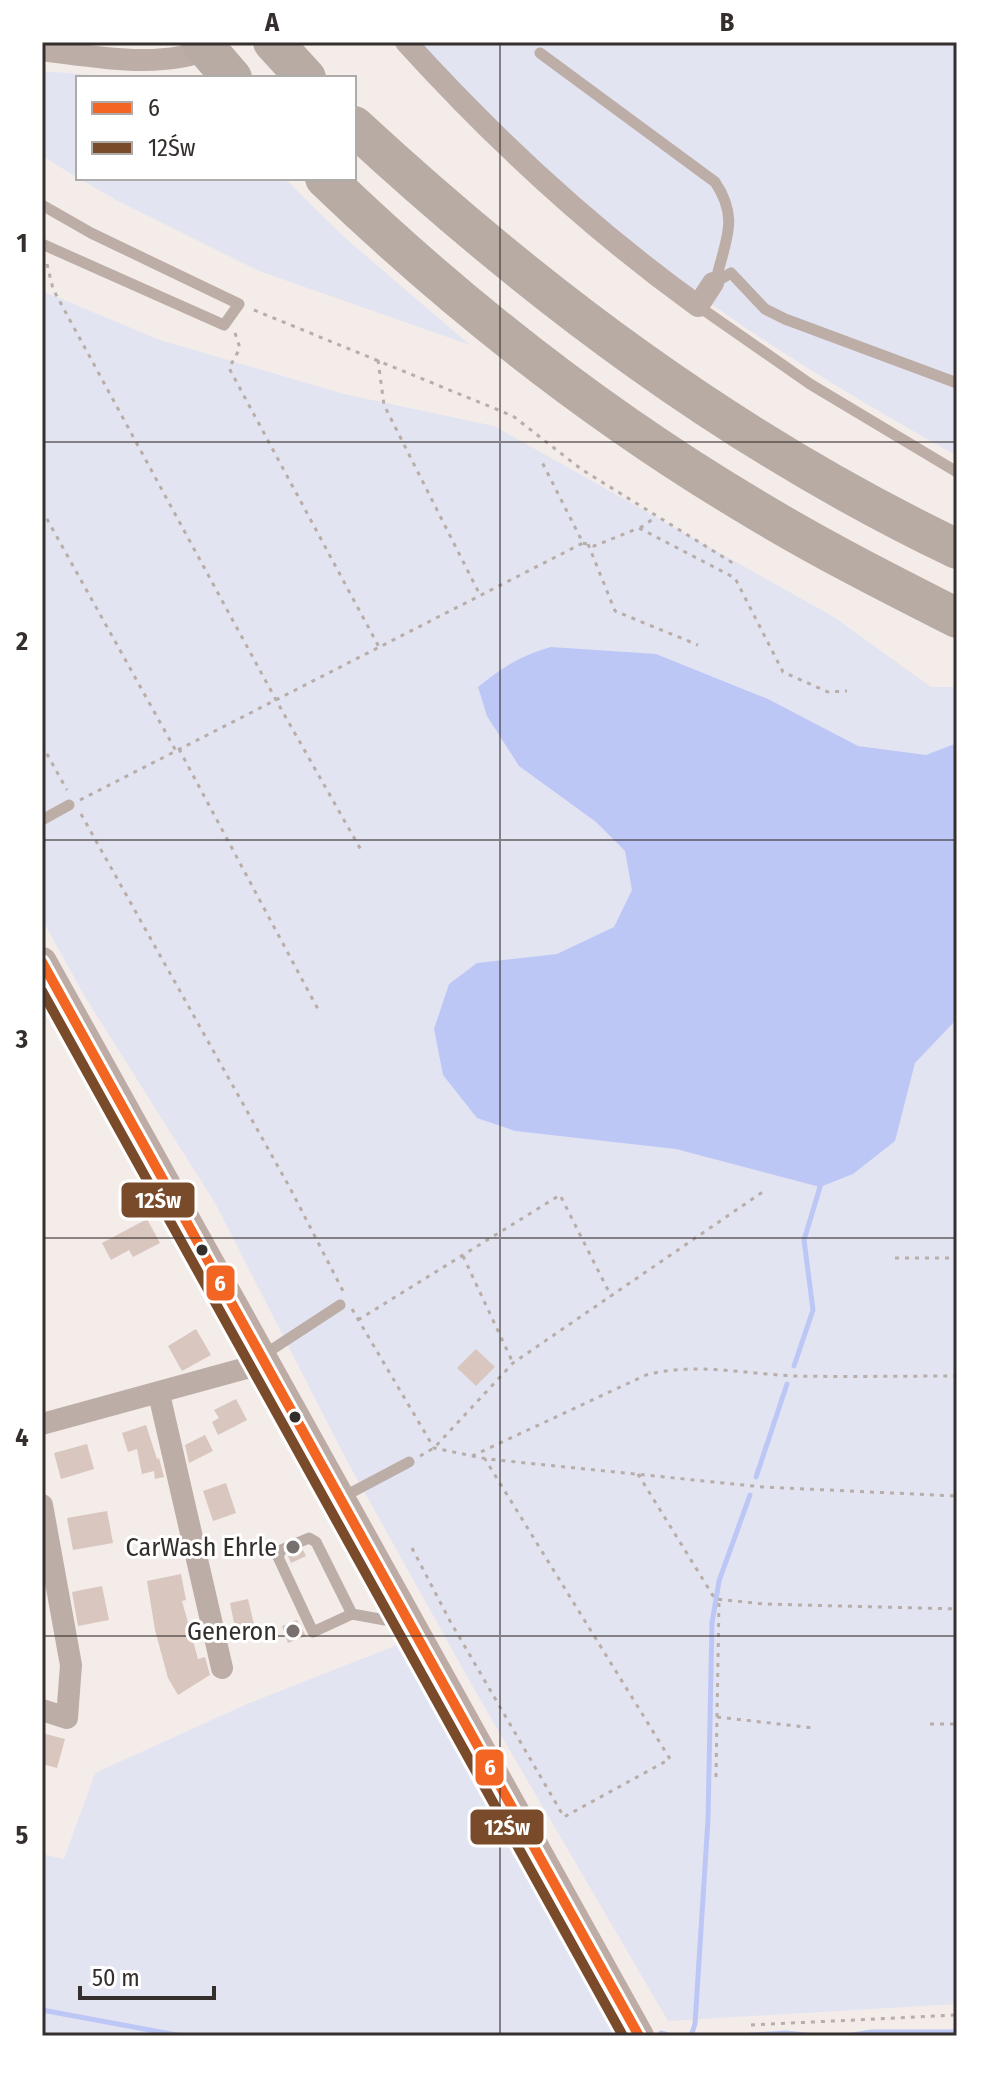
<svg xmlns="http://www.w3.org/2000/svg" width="999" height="2078" viewBox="0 0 999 2078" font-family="'Fira Sans Condensed',sans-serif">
  <rect width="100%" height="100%" fill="#f4ece9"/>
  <path fill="#e3e4f2" d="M416,42H957V456C847,394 736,328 637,248C559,184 488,113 416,42Z
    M42,71L128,78H78V178L42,156Z
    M78,178H284L343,236L470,345L259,271L116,200Z
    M42,291L160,340L344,394L494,426L834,617L931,687H957V2004L668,2021L478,1696L346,1459L215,1203L85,997L42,919Z
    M402,1643L619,2036H42V1854L64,1859L95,1773L247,1704Z"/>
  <path fill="#bdc7f6" d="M551,647L656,654L768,699L858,746L926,755L957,743V1019L915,1063L895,1141L853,1174L820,1187L676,1149L515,1131L477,1118L443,1075L434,1029L449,984L477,963L557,954L614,927L632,890L625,851L596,822L519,766L487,716L478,687C501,668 522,655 551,647Z"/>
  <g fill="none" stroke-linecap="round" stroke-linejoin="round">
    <path stroke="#bdc7f6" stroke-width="5" d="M794,1366L813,1310L804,1240L820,1187
      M756,1477L787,1384
      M42,2010L182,2036
      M661,2033L671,2036
      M691,2036L695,2024L708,1819L712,1623L719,1581L750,1495
      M738,2036L785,2033L817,2036
      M847,2036L871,2032H957"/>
  </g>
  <path fill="#d8c6bf" d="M147,1219L160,1243L133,1257L129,1250L111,1260L102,1243Z
    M196,1329L211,1355L182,1371L168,1346Z
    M476,1349L495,1367L476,1386L457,1368Z
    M236,1399L247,1420L218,1435L212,1422L219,1418L214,1410Z
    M146,1425L157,1459L159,1458L164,1477L155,1479L154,1471L142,1474L137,1449L128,1452L122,1433Z
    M205,1435L213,1451L189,1463L185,1445Z
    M87,1444L94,1469L61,1479L54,1453Z
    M226,1483L236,1513L213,1521L203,1491Z
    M107,1511L113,1543L73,1550L67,1518Z
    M303,1550L306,1556L291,1563L288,1556Z
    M181,1574L186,1600L182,1601L198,1659L205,1657L210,1675L178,1695L168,1678L155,1630L147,1581Z
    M102,1586L109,1620L78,1626L72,1592Z
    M248,1599L256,1633L237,1638L230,1603Z
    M297,1620L306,1636L288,1643L282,1626Z
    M42,1733L65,1739L57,1768L42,1764Z"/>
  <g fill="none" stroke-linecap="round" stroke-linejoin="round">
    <path stroke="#b8ada8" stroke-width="3" stroke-dasharray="4 6" stroke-linecap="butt" d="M47,264L53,289L276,700L361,850
      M254,310L513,416L581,469L736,565
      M235,333L240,348L229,368L379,647
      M378,360L384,405L480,595
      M42,510L176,751
      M640,528L656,517
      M583,543L594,546L639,528L735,578L783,672L828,692L847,691
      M588,544L615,611L698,645
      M42,745L67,790
      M179,749L320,1013
      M80,800L583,543L542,462
      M81,814L290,1188L343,1291
      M463,1256L513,1363
      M895,1258H957
      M352,1309L434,1448L487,1459L763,1487L957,1496
      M358,1320L560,1195L611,1296
      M420,1456L434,1448L513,1363L764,1191
      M472,1456L646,1375C694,1362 746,1374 795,1376C849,1377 903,1376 957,1376
      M638,1474L715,1599L764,1604L957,1609
      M412,1548L450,1621L564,1817L670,1759L485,1459
      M717,1717L814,1728
      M930,1724H957
      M716,1777L719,1601
      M751,2025L957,2015"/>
    <path stroke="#bdada7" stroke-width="11" d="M540,53L715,182C740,219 725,240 716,280
      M42,205L91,233L239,304L224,325L42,244
      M714,283L731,273L765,309L785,319L957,383
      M698,306L810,384L957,472
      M42,820L69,805
      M262,1356L340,1305
      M341,1498L409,1462
      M352,1614L313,1632L278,1557L281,1550L309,1538L316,1542L352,1614L385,1620"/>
    <path stroke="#bdada7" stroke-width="22" d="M406,42C495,140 591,229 698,306L713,283
      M42,50C98,57 162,70 214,47
      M159,1394L222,1668
      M42,1424L265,1363
      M42,1505L71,1665L67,1718L42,1710"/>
    <path stroke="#bdaba5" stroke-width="30" d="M42,962L639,2036"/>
    <path stroke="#b8aba4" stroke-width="40" d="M273,42L306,78
      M354,126C537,295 731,441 957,549
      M325,178C455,303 598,416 753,508C819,548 888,583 957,618"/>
    <path stroke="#b8aba4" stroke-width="40" d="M201,42L232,78"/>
    <g stroke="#fff" stroke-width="16">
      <path id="bus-1" d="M42,962L639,2036"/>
    </g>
    <g stroke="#fff" stroke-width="16">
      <path id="bus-2" d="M42,991L623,2036"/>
    </g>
    <use href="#bus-1" stroke="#f26522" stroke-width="10"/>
    <use href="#bus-2" stroke="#7a4b2a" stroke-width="10"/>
  </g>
  <path fill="none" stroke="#342e2c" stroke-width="2" stroke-opacity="0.55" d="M500,42V2036M42,442H957M42,840H957M42,1238H957M42,1636H957"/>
  <g fill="#342e2c" stroke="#fff" stroke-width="3">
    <circle cx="202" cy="1250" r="7"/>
    <circle cx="295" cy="1417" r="7"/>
  </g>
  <g fill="#77706e" stroke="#fff" stroke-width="3">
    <circle cx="293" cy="1547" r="8"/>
    <circle cx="293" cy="1631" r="8"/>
  </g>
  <g text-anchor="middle" stroke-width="6" stroke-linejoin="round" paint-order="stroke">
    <g font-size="26" fill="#342e2c" stroke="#fff" text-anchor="end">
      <text x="277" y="1556">CarWash Ehrle</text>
      <text x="277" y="1640">Generon</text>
    </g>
  </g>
  <g stroke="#fff" stroke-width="3">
    <rect x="120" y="1181" width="76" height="38" rx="8" fill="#7a4b2a"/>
    <rect x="205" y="1264" width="31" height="38" rx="8" fill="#f26522"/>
    <rect x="474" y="1748" width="31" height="39" rx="8" fill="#f26522"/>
    <rect x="469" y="1808" width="76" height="38" rx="8" fill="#7a4b2a"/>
  </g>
  <g font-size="22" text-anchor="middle" font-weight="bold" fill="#fff">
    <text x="158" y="1208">12Św</text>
    <text x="220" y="1291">6</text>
    <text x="490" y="1775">6</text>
    <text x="507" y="1835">12Św</text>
  </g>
  <rect width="999" height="2078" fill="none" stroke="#ffffff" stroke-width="88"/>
  <rect x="76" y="76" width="280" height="104" fill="#ffffff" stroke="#aeabab" stroke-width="2"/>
  <rect x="92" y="102" width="40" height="12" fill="#f26522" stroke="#aeabab" stroke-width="2"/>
  <text x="148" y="116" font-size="24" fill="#342e2c">6</text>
  <rect x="92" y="142" width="40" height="12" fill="#7a4b2a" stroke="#aeabab" stroke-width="2"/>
  <text x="148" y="156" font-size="24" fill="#342e2c">12Św</text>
  <path d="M80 1986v12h134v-12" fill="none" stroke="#342e2c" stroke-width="4"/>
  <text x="92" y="1986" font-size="24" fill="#342e2c" stroke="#ffffff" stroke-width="6" paint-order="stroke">50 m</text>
  <rect x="44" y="44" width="911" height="1990" fill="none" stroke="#342e2c" stroke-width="3"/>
  <g font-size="26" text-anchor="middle" font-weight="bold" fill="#342e2c">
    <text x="272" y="31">A</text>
    <text x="727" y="31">B</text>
    <text x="22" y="252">1</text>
    <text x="22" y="650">2</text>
    <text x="22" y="1048">3</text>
    <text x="22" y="1446">4</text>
    <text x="22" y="1844">5</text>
  </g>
</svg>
